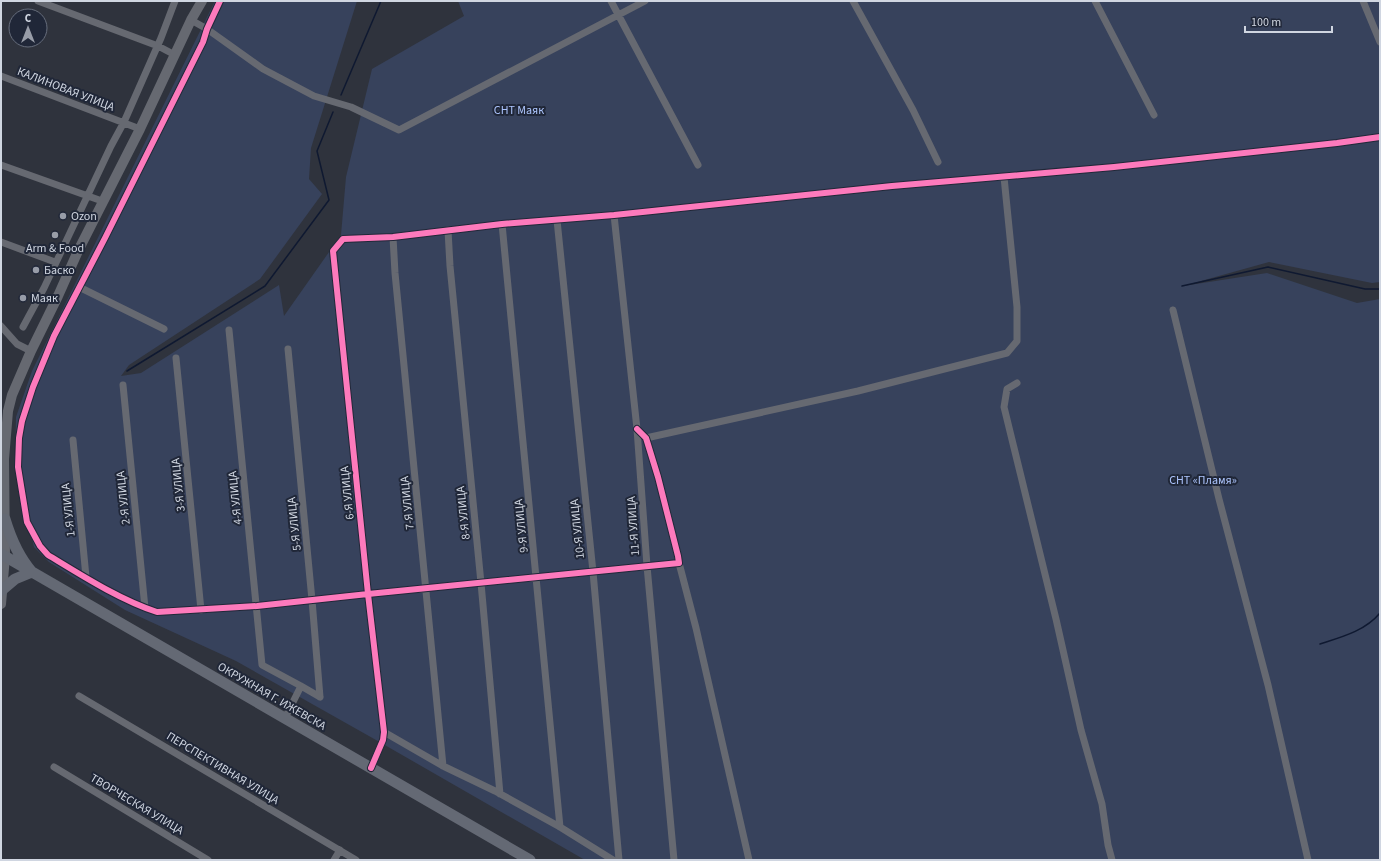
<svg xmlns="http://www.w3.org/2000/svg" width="1381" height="861" viewBox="0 0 1381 861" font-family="'Source Sans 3',sans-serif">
  <rect width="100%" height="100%" fill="#2f333d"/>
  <path fill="#37425c" d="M215,1H357L311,148L309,179L322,194L260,279L129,365L121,376L141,373L279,285L284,316L341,235L346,177L372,69L464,16L458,1H1380V282L1372,283L1269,262L1183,286L1267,273L1357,303L1380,299V860H585L376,740L236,661L125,610L49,562L34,547L15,467L16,417L32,371Z"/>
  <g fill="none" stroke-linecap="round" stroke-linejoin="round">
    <path stroke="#0f1931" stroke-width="1.5" d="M341,95L381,1
      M1182,286L1268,267L1365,289H1380
      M127,371L265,286L329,200L317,151L333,112
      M1320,644C1342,637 1365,631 1380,613"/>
    <path stroke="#666971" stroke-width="7" d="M38,1L158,46L175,55
      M220,1L207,29L203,42L105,238L54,336L33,387L22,421L19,438L18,467L27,522L40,546L48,555C81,575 120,600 157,612L257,606L368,594L679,563L678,556L658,477L646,438L637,429
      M611,1L698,165
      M853,1L913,110L938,162
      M1095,1L1154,115
      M1363,1L1380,42
      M191,20L207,29L263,69L314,96L351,107L399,130L645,1
      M1,76L140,129
      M1,165L102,201
      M614,215L637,429L647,566L674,860
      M557,220L593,572L619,860
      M502,224L560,827
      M448,230L450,266L481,583L500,794
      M393,237L395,273L443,766
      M1,242L55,262
      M79,287L164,329
      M1173,310L1219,499L1268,685L1308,860
      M1,326L17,344L31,351
      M23,327L44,288L111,146L124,122L161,38L175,1
      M229,330L262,665L301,686
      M288,349L312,600L320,697
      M176,358L201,610
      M1017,383L1007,389L1004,407L1056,619L1081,730L1102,804L1108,845L1112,860
      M123,385L145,608
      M646,438L858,391L1007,353L1017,341V307L1004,177
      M73,440L86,577
      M679,563L696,628L749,860
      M79,696L356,860
      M285,718L301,686L320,697
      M384,732L443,766L495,791L560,827L613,860
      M54,767L208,860
      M371,768L383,740L384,732L368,594L333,251L343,239L393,237L502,224L614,215L892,186L1114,167L1337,143L1380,137
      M334,860L340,850"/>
    <path stroke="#666971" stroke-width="10" d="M1,604L5,556L4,459L8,411L12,395L31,351L58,296L78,251L140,129L191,20L202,1"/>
    <path stroke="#646974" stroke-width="11" d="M1,554L530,860
      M2,590L15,579L32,572C18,556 11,539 5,519"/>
    <g stroke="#202738" stroke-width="8">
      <path id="cycleway" d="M220,1L207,29L203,42L105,238L54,336L33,387L22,421L19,438L18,467L27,522L40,546L48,555C81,575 120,600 157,612L257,606L368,594L679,563L678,556L658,477L646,438L637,429
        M371,768L383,740L384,732L368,594L333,251L343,239L393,237L502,224L614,215L892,186L1114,167L1337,143L1380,137"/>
    </g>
    <use href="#cycleway" stroke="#fd7abc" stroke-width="6"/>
  </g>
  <g fill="#989da8" stroke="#202738" stroke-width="1.5">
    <circle cx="63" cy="216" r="4"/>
    <circle cx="55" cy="235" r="4"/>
    <circle cx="36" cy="270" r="4"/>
    <circle cx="23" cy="298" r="4"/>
  </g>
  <g text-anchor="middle" stroke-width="4" stroke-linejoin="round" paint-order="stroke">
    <g font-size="12" fill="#d0d6e1" stroke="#202738">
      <text transform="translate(66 89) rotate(21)" y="4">КАЛИНОВАЯ УЛИЦА</text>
      <text transform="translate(178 485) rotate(-96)" y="4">3-Я УЛИЦА</text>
      <text transform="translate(347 493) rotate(-96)" y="4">6-Я УЛИЦА</text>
      <text transform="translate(123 498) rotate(-96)" y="4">2-Я УЛИЦА</text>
      <text transform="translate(235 498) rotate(-96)" y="4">4-Я УЛИЦА</text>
      <text transform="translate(407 503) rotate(-96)" y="4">7-Я УЛИЦА</text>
      <text transform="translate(68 510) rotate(-96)" y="4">1-Я УЛИЦА</text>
      <text transform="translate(463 513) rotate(-96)" y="4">8-Я УЛИЦА</text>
      <text transform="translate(294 524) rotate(-96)" y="4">5-Я УЛИЦА</text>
      <text transform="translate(521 526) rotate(-96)" y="4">9-Я УЛИЦА</text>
      <text transform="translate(633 526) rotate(-94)" y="4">11-Я УЛИЦА</text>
      <text transform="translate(577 529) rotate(-96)" y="4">10-Я УЛИЦА</text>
      <text transform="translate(272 696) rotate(30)" y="4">ОКРУЖНАЯ Г. ИЖЕВСКА</text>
      <text transform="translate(223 768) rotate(31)" y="4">ПЕРСПЕКТИВНАЯ УЛИЦА</text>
      <text transform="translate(137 804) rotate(31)" y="4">ТВОРЧЕСКАЯ УЛИЦА</text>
    </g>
    <g font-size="12" fill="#adc5fd" stroke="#202738">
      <text x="519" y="114">СНТ Маяк</text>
      <text x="1203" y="484">СНТ «Пламя»</text>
    </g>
    <g font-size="12" fill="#d0d6e1" stroke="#202738" text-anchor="start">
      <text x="71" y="220">Ozon</text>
      <text x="55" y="252" text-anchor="middle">Arm &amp; Food</text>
      <text x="44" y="274">Баско</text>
      <text x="31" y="302">Маяк</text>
    </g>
  </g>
  <rect width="1381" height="861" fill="none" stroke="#d0d6e1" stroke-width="4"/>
  <g transform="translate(28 28)"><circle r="19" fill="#202738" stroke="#666d7c"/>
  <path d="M0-3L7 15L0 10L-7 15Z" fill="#989da8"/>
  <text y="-6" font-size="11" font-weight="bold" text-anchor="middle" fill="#d0d6e1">С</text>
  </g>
  <path d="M1245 26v6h87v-6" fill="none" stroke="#d0d6e1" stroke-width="2"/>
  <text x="1251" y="26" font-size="12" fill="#d0d6e1" stroke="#202738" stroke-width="3" paint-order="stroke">100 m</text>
</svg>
